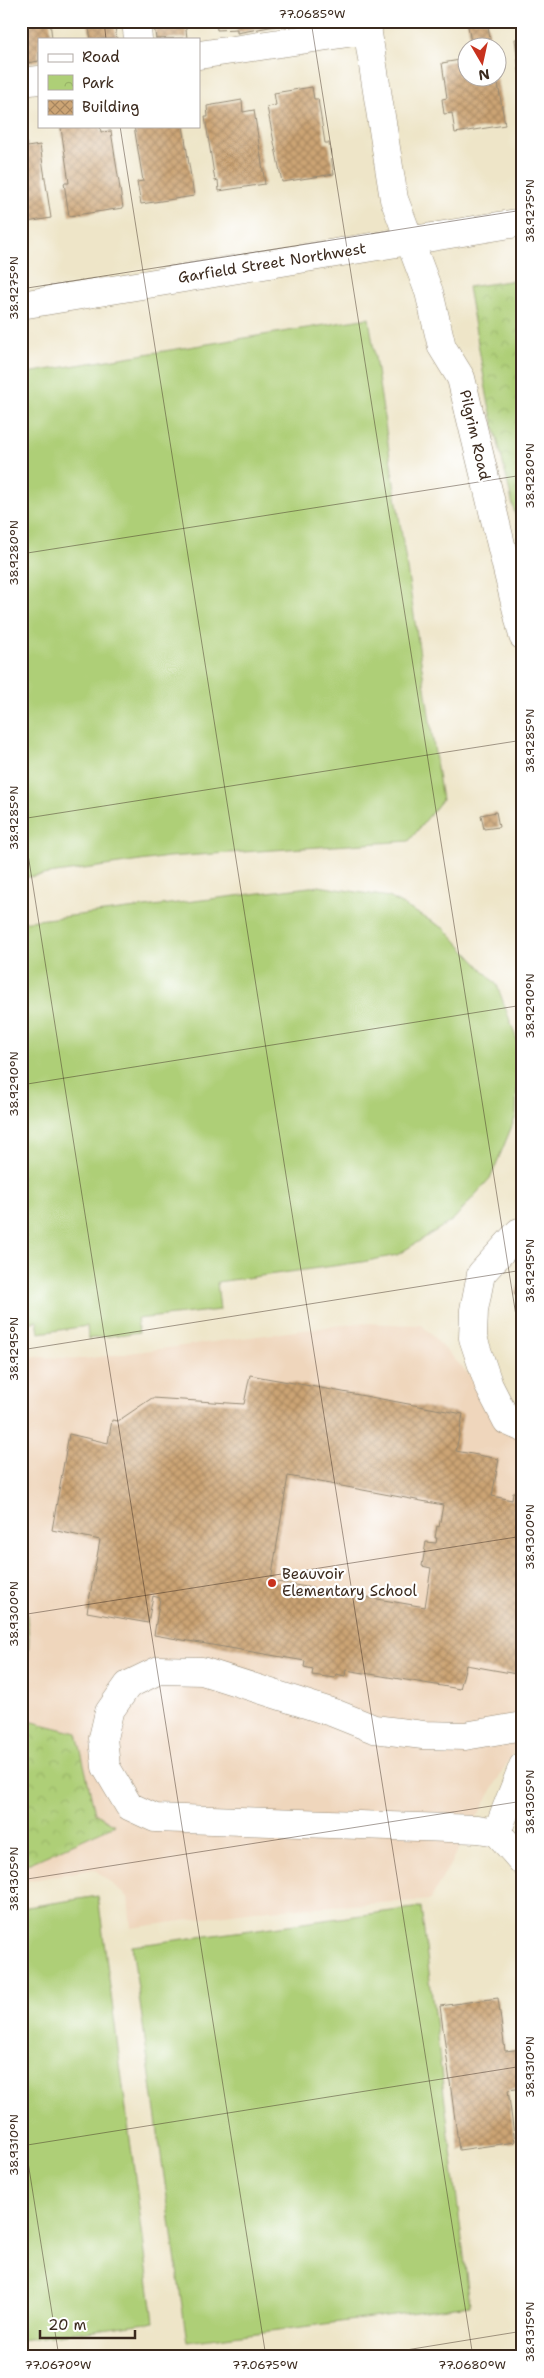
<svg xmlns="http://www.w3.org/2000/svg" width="544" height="2378" viewBox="0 0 544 2378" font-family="'Shantell Sans',sans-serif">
  <defs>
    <pattern id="park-crowns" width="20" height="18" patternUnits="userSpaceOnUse" patternTransform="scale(1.25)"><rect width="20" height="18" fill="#aecf77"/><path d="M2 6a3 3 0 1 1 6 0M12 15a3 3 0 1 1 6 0" fill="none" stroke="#97b266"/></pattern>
    <pattern id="building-cross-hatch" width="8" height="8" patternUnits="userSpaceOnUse" patternTransform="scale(1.25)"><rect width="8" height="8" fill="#cca474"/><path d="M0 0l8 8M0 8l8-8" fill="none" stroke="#a7865f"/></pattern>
  </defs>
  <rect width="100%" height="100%" fill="#fff"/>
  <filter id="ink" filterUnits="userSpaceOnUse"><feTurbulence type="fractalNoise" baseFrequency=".02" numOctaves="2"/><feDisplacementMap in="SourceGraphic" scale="10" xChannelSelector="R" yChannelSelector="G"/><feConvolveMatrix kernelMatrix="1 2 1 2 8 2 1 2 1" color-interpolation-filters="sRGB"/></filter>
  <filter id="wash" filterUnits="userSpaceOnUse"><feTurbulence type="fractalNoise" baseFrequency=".0096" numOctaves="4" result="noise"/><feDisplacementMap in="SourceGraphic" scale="20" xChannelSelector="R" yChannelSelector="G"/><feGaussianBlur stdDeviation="1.12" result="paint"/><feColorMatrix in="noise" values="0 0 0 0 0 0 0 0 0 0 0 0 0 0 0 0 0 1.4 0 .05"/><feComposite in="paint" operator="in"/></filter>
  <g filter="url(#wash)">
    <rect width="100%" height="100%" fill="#eee5c8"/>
    <path fill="#efd6bc" d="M357,1323L422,1325L523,1431V1735L430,1900L254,1911L131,1928L128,1897L94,1869L21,1882V1356L83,1359Z"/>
    <path fill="#aecf77" stroke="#747c4a" d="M369,318L442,800L409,841L168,857L21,878V374Z
      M318,886L389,897L445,929L497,985L518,1043L516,1116L491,1177L453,1220L397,1255L362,1262L217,1282L220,1310L137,1319L139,1332L88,1339L87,1326L39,1333L37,1321L21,1324V922Z
      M98,1896L154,2322L21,2340V1908Z
      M421,1907L470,2305L187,2342L132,1946Z"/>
    <path fill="url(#park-crowns)" stroke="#747c4a" d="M523,279V548L488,400L468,287Z
      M21,1495L22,1565L29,1638L25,1720L77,1733L95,1813L115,1825L21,1867Z"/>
    <g id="blocks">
      <path fill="url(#building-cross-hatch)" fill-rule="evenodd" d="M21,21H50L52,39H39V61L21,64Z
        M110,21H114L117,39H91L88,24Z
        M178,21H185L187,38L156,39L154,26Z
        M216,21H291V23L237,33V29L217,30Z
        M467,21H487L490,39L471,42Z
        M523,38V94H522L515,39Z
        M466,59V78H497L505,125L455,133L452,113L444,114L442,99L447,98L442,63Z
        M312,87L314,99H318L325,143H329L334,174L282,182L267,107L276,105L274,93Z
        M242,100L243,112L254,110L265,184L219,191L218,180L215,181L205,117H208L207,106Z
        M72,126H100L101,132L111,131L123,208L69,216L64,183H69L61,128Z
        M134,126H183L194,196L141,204L137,182L143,181Z
        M21,136H26L27,147L40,145L51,218L21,223Z
        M496,812L499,827L484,829L481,815Z
        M523,1275V1297L515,1294Z
        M250,1375L463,1414L456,1451L499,1459L492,1496L512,1500L513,1492L523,1494L522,1675L466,1665L460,1689L346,1670L345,1676L336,1674L335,1678L312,1675L313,1669L304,1667L305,1661L154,1635L160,1598L153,1596L148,1623L87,1612L100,1540L52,1530L69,1434L108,1443L112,1420L118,1421L152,1398L244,1404ZM288,1476L443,1505L439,1527L437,1526L435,1538H437L436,1543L426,1542L422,1566L431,1568L425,1607L271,1581Z
        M498,1998L505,2051L523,2049V2088L508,2090L515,2142L459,2150L440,2006Z"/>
    </g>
  </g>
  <g filter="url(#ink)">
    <use href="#blocks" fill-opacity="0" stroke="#948873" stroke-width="1"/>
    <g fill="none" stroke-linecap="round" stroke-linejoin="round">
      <g stroke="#948873" stroke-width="29">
        <path id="minor" d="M136,21L138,39
          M366,21L394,199L429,292L442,347L461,378L523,636
          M199,55L368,30
          M21,82L39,80
          M523,1231L519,1232L481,1274L474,1310L473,1338L489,1386L507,1421L523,1428
          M523,1726L465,1736L423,1735L374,1729L334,1713L202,1671L159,1670L128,1685L109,1712L103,1738L106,1767L129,1806L155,1818L478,1829L497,1832L523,1862
          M497,1832L523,1766"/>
      </g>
      <g stroke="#948873" stroke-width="29">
        <path id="major" d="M21,305L523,222"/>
      </g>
      <use href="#minor" stroke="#fff" stroke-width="28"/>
      <use href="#major" stroke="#fff" stroke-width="28"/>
    </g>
  </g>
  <path fill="none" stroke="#3b2a1e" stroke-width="1" stroke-opacity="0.45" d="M104,21L106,39M311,21L523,1360M518,21L523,52M21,24L37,21M120,126L473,2357M21,289L523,210M21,554L523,475M21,810L266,2357M21,819L523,740M21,1085L523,1005M21,1350L523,1270M21,1615L523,1536M21,1880L523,1801M21,2118L59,2357M21,2146L523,2066M363,2357L523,2331"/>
  <circle fill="#c8321e" stroke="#fff" stroke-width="2" cx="272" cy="1583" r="5"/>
  <g text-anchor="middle" stroke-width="4.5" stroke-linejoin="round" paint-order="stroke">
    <g font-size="15" fill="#3b2a1e" stroke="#fff">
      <text transform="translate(272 263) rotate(-9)" y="5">Garfield Street Northwest</text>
      <text transform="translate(475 435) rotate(77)" y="5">Pilgrim Road</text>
    </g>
    <g font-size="15" fill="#3b2a1e" stroke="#fff" text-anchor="start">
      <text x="282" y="1579">Beauvoir<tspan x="282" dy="17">Elementary School</tspan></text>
    </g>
  </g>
  <rect width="544" height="2378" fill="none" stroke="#fff" stroke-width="55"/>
  <rect x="38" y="38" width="162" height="90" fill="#ffffff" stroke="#b1aaa5"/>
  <rect x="48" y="54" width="25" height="8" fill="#ffffff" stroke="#b1aaa5"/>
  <text x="82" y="62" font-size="15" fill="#3b2a1e">Road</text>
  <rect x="48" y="75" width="25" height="15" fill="url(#park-crowns)" stroke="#b1aaa5"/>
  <text x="82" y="88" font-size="15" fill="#3b2a1e">Park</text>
  <rect x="48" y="100" width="25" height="15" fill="url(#building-cross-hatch)" stroke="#b1aaa5"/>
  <text x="82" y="112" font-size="15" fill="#3b2a1e">Building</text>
  <g transform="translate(482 62) rotate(171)"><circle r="24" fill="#ffffff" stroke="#b1aaa5"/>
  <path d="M0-4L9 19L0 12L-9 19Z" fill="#c8321e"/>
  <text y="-8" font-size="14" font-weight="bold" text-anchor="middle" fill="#3b2a1e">N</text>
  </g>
  <path d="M40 2330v8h95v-8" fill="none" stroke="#3b2a1e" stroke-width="2.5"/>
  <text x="48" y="2330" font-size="15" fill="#3b2a1e" stroke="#ffffff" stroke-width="4" paint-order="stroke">20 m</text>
  <rect x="28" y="28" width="488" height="2322" fill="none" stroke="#3b2a1e" stroke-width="2"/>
  <g font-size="12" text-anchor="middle" fill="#3b2a1e">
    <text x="312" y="18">77.0685°W</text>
    <text transform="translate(530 211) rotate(-90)" y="4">38.9275°N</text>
    <text transform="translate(14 288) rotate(-90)" y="4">38.9275°N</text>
    <text transform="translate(530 476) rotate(-90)" y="4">38.9280°N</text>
    <text transform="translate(14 553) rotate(-90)" y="4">38.9280°N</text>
    <text transform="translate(530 741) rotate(-90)" y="4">38.9285°N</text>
    <text transform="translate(14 818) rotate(-90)" y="4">38.9285°N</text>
    <text transform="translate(530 1006) rotate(-90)" y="4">38.9290°N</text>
    <text transform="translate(14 1084) rotate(-90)" y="4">38.9290°N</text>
    <text transform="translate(530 1271) rotate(-90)" y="4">38.9295°N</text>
    <text transform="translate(14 1349) rotate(-90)" y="4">38.9295°N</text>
    <text transform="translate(530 1537) rotate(-90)" y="4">38.9300°N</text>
    <text transform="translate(14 1614) rotate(-90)" y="4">38.9300°N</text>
    <text transform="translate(530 1802) rotate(-90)" y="4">38.9305°N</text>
    <text transform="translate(14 1879) rotate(-90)" y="4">38.9305°N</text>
    <text transform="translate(530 2067) rotate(-90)" y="4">38.9310°N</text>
    <text transform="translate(14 2145) rotate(-90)" y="4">38.9310°N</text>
    <text transform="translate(530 2332) rotate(-90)" y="4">38.9315°N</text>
    <text x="58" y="2369">77.0670°W</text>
    <text x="265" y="2369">77.0675°W</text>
    <text x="472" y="2369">77.0680°W</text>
  </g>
</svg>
